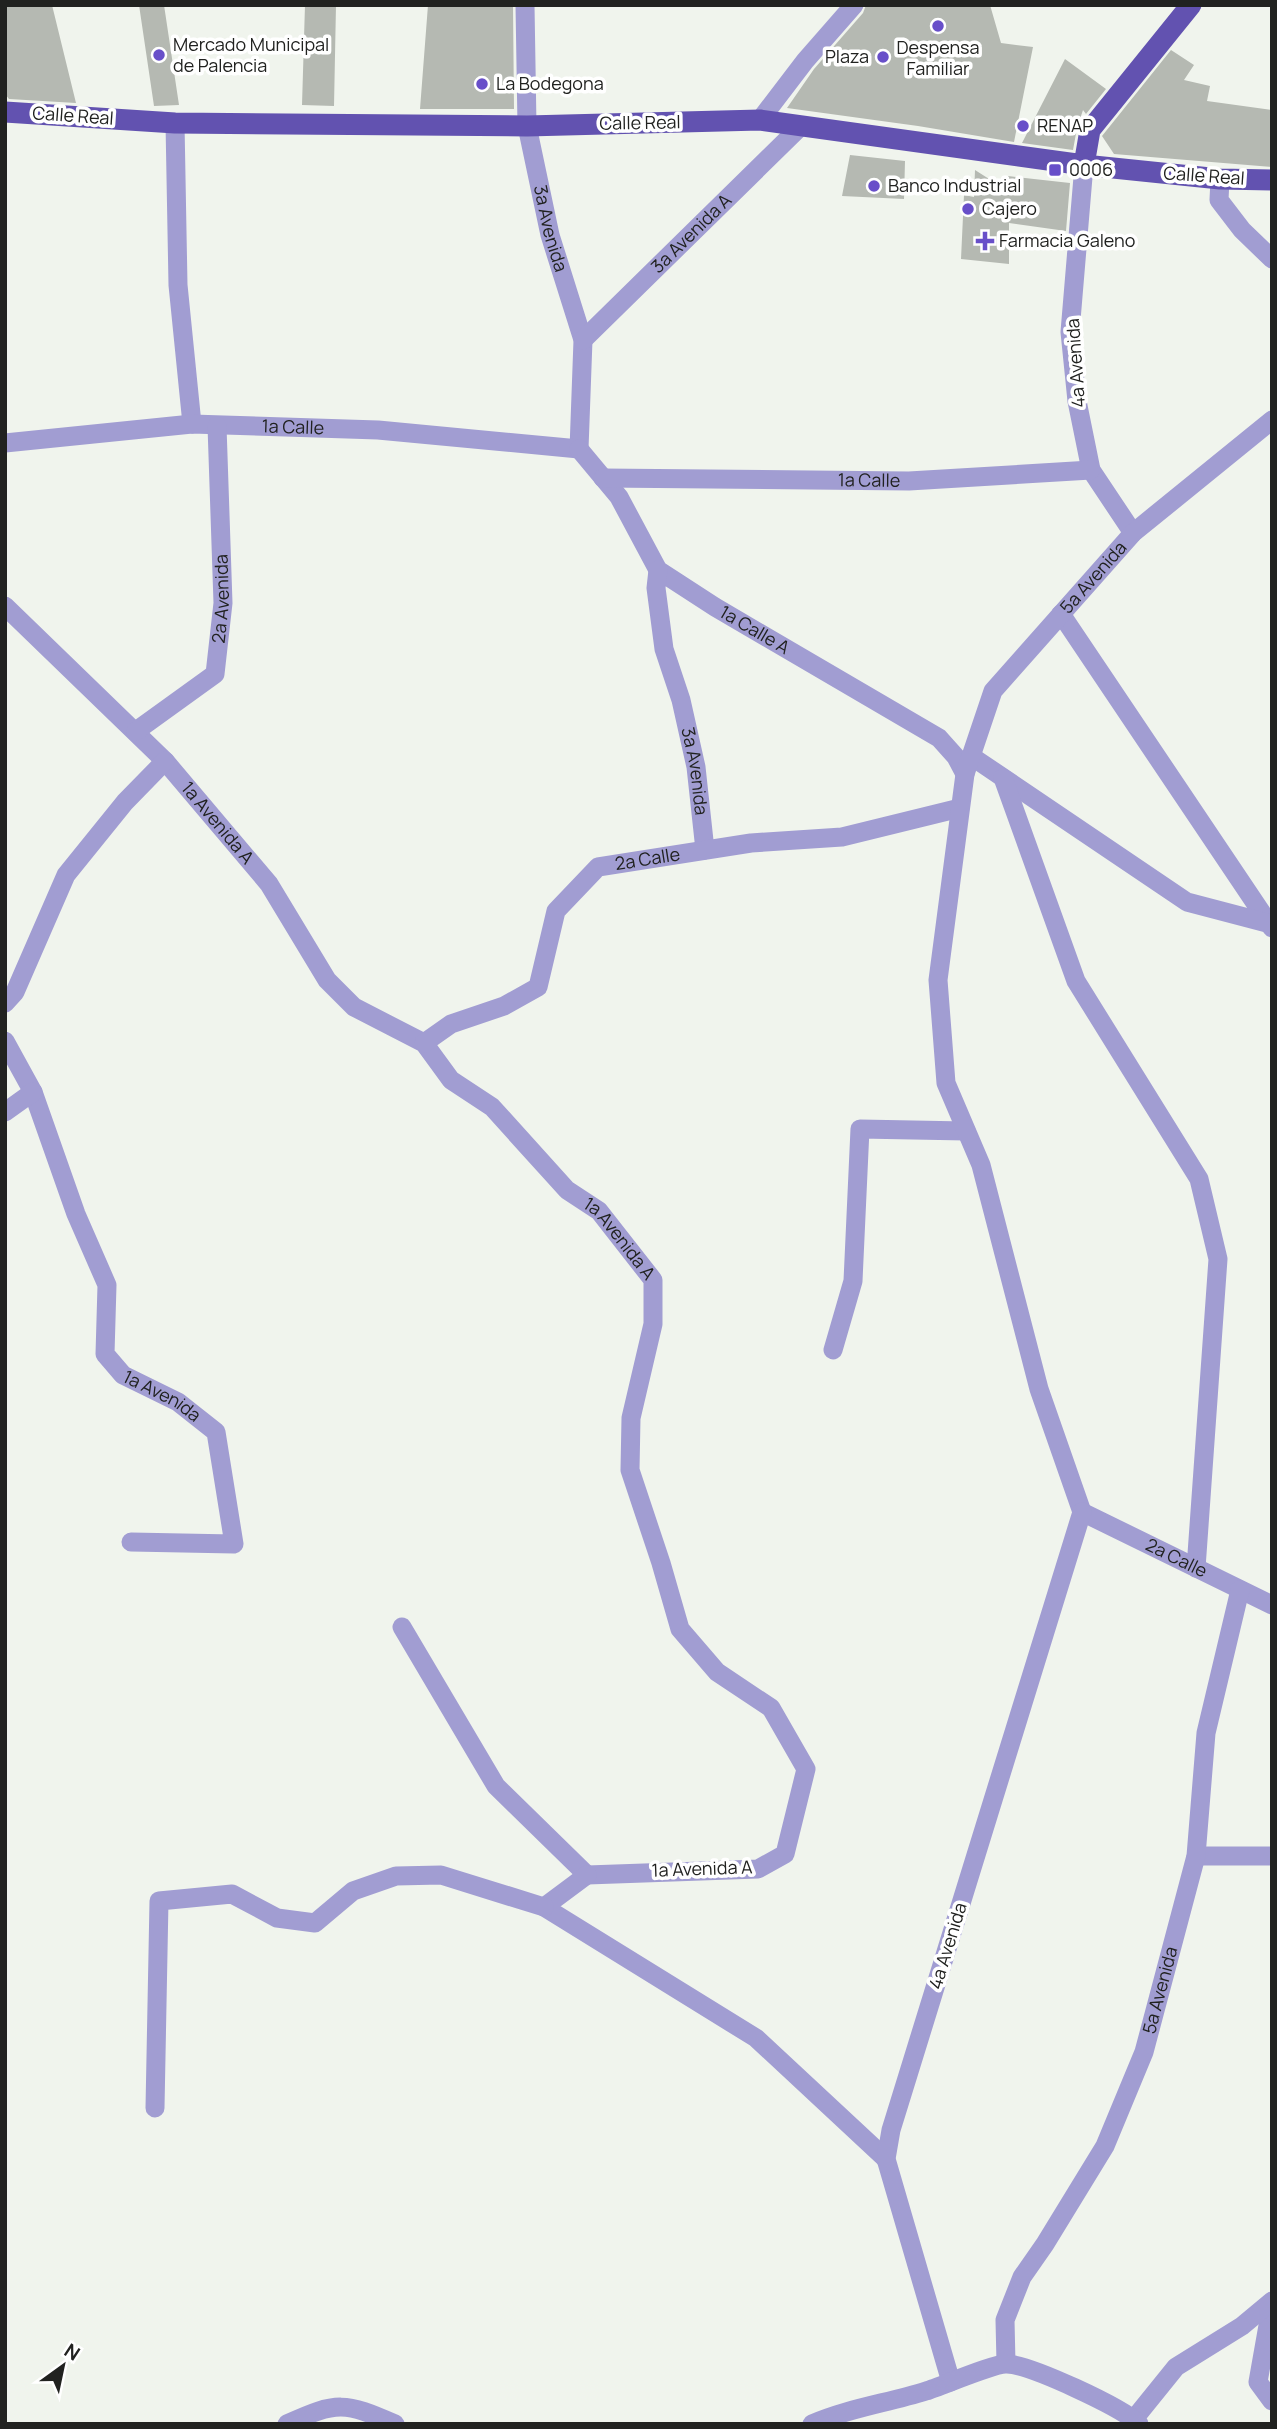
<svg xmlns="http://www.w3.org/2000/svg" width="1277" height="2429" viewBox="0 0 1277 2429" font-family="Manrope,sans-serif">
  <rect width="100%" height="100%" fill="#f0f4ed"/>
  <path fill="#b5b9b2" d="M5,5H52L76,103L9,99L5,94Z
    M139,5H164L179,105L154,106Z
    M305,5H336L334,106L302,105Z
    M428,5H513L514,109H420Z
    M866,5H990L1001,43L1033,47L1014,142L918,126L787,108L814,69L863,13Z
    M1171,50L1194,65L1184,80L1210,86L1207,101L1272,110V167L1114,154L1102,136Z
    M1065,59L1106,89L1086,114L1083,110L1077,128L1073,150L1022,143Z
    M850,155L905,161L904,199L842,196Z
    M975,170L1008,191V176L1070,183L1066,231L1009,223V264L961,259L964,195L974,197Z"/>
  <g fill="none" stroke-linecap="round" stroke-linejoin="round">
    <g stroke="#a19dd2" stroke-width="19">
      <path id="s1" d="M525,5L527,126L550,235L583,340L579,449"/>
      <path d="M760,120L805,61L854,5"/>
      <path d="M175,123L178,285L192,424"/>
      <path d="M1084,165L1070,332L1077,401L1091,470L1133,533"/>
      <path d="M1220,179L1219,200L1242,230L1272,259"/>
      <path id="s2" d="M583,340L800,127"/>
      <path id="s3" d="M5,443L192,424L378,430L579,449"/>
      <path id="s4" d="M579,449L619,497L658,570L715,607L939,738L956,757L965,774"/>
      <path id="s5" d="M603,478L909,481L1091,470"/>
      <path id="s6" d="M658,570L656,588L664,649L681,700L696,767L705,850"/>
      <path id="s7" d="M5,606L165,761L269,884L327,980L354,1007L424,1043L451,1080L492,1107L567,1190L599,1211L653,1280V1324L631,1418L630,1470L661,1563L680,1629L717,1672L771,1708L806,1769L785,1854L758,1869L587,1875"/>
      <path d="M1061,614L1272,928"/>
      <path id="s8" d="M136,731L215,674L223,603L217,426"/>
      <path d="M971,756L1187,902L1267,923"/>
      <path d="M1003,778L1076,981L1199,1179L1218,1259L1196,1568"/>
      <path d="M5,1003L15,992L66,875L125,802L165,761"/>
      <path id="s9" d="M5,1041L33,1092L76,1214L107,1285L105,1354L123,1375L178,1402L216,1432L234,1544L131,1542"/>
      <path id="s10" d="M424,1043L451,1024L504,1006L538,987L556,911L598,867L751,843L842,837L960,808"/>
      <path d="M5,1112L33,1092"/>
      <path d="M833,1350L853,1281L860,1129L966,1131"/>
      <path id="s11" d="M1082,1512L1039,1389L981,1165L946,1083L938,980L965,774L993,691L1133,533L1272,420"/>
      <path id="s12" d="M1082,1512L1272,1605"/>
      <path d="M402,1627L496,1786L587,1875"/>
      <path d="M1196,1856H1272"/>
      <path d="M587,1875L544,1907L756,2038L886,2159"/>
      <path d="M155,2108L159,1901L232,1894L277,1918L315,1923L353,1891L396,1876L441,1875L544,1907"/>
      <path d="M1272,2303L1258,2382L1272,2401"/>
      <path id="s13" d="M1006,2363L1005,2320L1022,2277L1045,2244L1105,2146L1144,2052L1196,1856L1206,1733L1240,1590"/>
      <path d="M951,2382L886,2159L891,2130L1082,1512"/>
      <path d="M1134,2419L1176,2367L1242,2326L1272,2301"/>
      <path d="M287,2424C337,2401 345,2402 395,2424"/>
      <path d="M812,2424C849,2408 888,2403 926,2391C942,2386 995,2363 1007,2364C1031,2365 1121,2407 1139,2424"/>
    </g>
    <path stroke="#6252b0" stroke-width="21" d="M5,112L175,123L527,126L760,120L1084,165L1220,179L1272,180
      M1084,165L1090,130L1191,5"/>
  </g>
  <g fill="#684fc9" stroke="#fff" stroke-width="2.5">
    <circle cx="938" cy="26" r="7"/>
    <circle cx="159" cy="55" r="7"/>
    <circle cx="883" cy="57" r="7"/>
    <circle cx="482" cy="84" r="7"/>
    <circle cx="1023" cy="126" r="7"/>
    <rect x="1048" y="163" width="14" height="14" rx="3.5"/>
    <circle cx="874" cy="186" r="7"/>
    <circle cx="968" cy="209" r="7"/>
    <path d="M981.5 230.5h7v7h7v7h-7v7h-7v-7h-7v-7h7z"/>
  </g>
  <g text-anchor="middle" stroke-width="7" stroke-linejoin="round" paint-order="stroke">
    <g font-size="18" fill="#212220" stroke="#fff" text-anchor="start">
      <text x="173" y="51">Mercado Municipal<tspan x="173" dy="21">de Palencia</tspan></text>
      <text x="938" y="54" text-anchor="middle">Despensa<tspan x="938" dy="21">Familiar</tspan></text>
      <text x="869" y="63" text-anchor="end">Plaza</text>
      <text x="496" y="90">La Bodegona</text>
      <text x="1037" y="132">RENAP</text>
      <text x="1069" y="176">0006</text>
      <text x="888" y="192">Banco Industrial</text>
      <text x="982" y="215">Cajero</text>
      <text x="999" y="247">Farmacia Galeno</text>
    </g>
    <g font-size="18" fill="#212220" stroke="#fff">
      <text transform="translate(73 116) rotate(4)" y="6">Calle Real</text>
      <text transform="translate(640 123) rotate(-1)" y="6">Calle Real</text>
      <text transform="translate(1204 176) rotate(4)" y="6">Calle Real</text>
      <text dy="6" stroke="none"><textPath href="#s1" startOffset="226">3a Avenida</textPath></text>
      <text dy="6" stroke="none"><textPath href="#s2" startOffset="152">3a Avenida A</textPath></text>
      <text transform="translate(1076 363) rotate(-94)" y="6">4a Avenida</text>
      <text dy="6" stroke="none"><textPath href="#s3" startOffset="289">1a Calle</textPath></text>
      <text dy="6" stroke="none"><textPath href="#s5" startOffset="266">1a Calle</textPath></text>
      <text dy="6" stroke="none"><textPath href="#s11" startOffset="1001">5a Avenida</textPath></text>
      <text dy="6" stroke="none"><textPath href="#s8" startOffset="173">2a Avenida</textPath></text>
      <text dy="6" stroke="none"><textPath href="#s4" startOffset="259">1a Calle A</textPath></text>
      <text dy="6" stroke="none"><textPath href="#s6" startOffset="206">3a Avenida</textPath></text>
      <text dy="6" stroke="none"><textPath href="#s7" startOffset="304">1a Avenida A</textPath></text>
      <text dy="6" stroke="none"><textPath href="#s10" startOffset="317">2a Calle</textPath></text>
      <text dy="6" stroke="none"><textPath href="#s7" startOffset="892">1a Avenida A</textPath></text>
      <text dy="6" stroke="none"><textPath href="#s9" startOffset="406">1a Avenida</textPath></text>
      <text dy="6" stroke="none"><textPath href="#s12" startOffset="105">2a Calle</textPath></text>
      <text transform="translate(702 1869) rotate(-2)" y="6">1a Avenida A</text>
      <text transform="translate(948 1946) rotate(-73)" y="6">4a Avenida</text>
      <text dy="6" stroke="none"><textPath href="#s13" startOffset="410">5a Avenida</textPath></text>
    </g>
  </g>
  <rect width="1277" height="2429" fill="none" stroke="#212220" stroke-width="14"/>
  <g transform="translate(63 2366) rotate(33)" stroke="#ffffff" stroke-width="5" paint-order="stroke">
  <path d="M0-5L12 26L0 18L-12 26Z" fill="#212220"/>
  <text y="-10" font-size="19" font-weight="bold" text-anchor="middle" fill="#212220">N</text>
  </g>
</svg>
